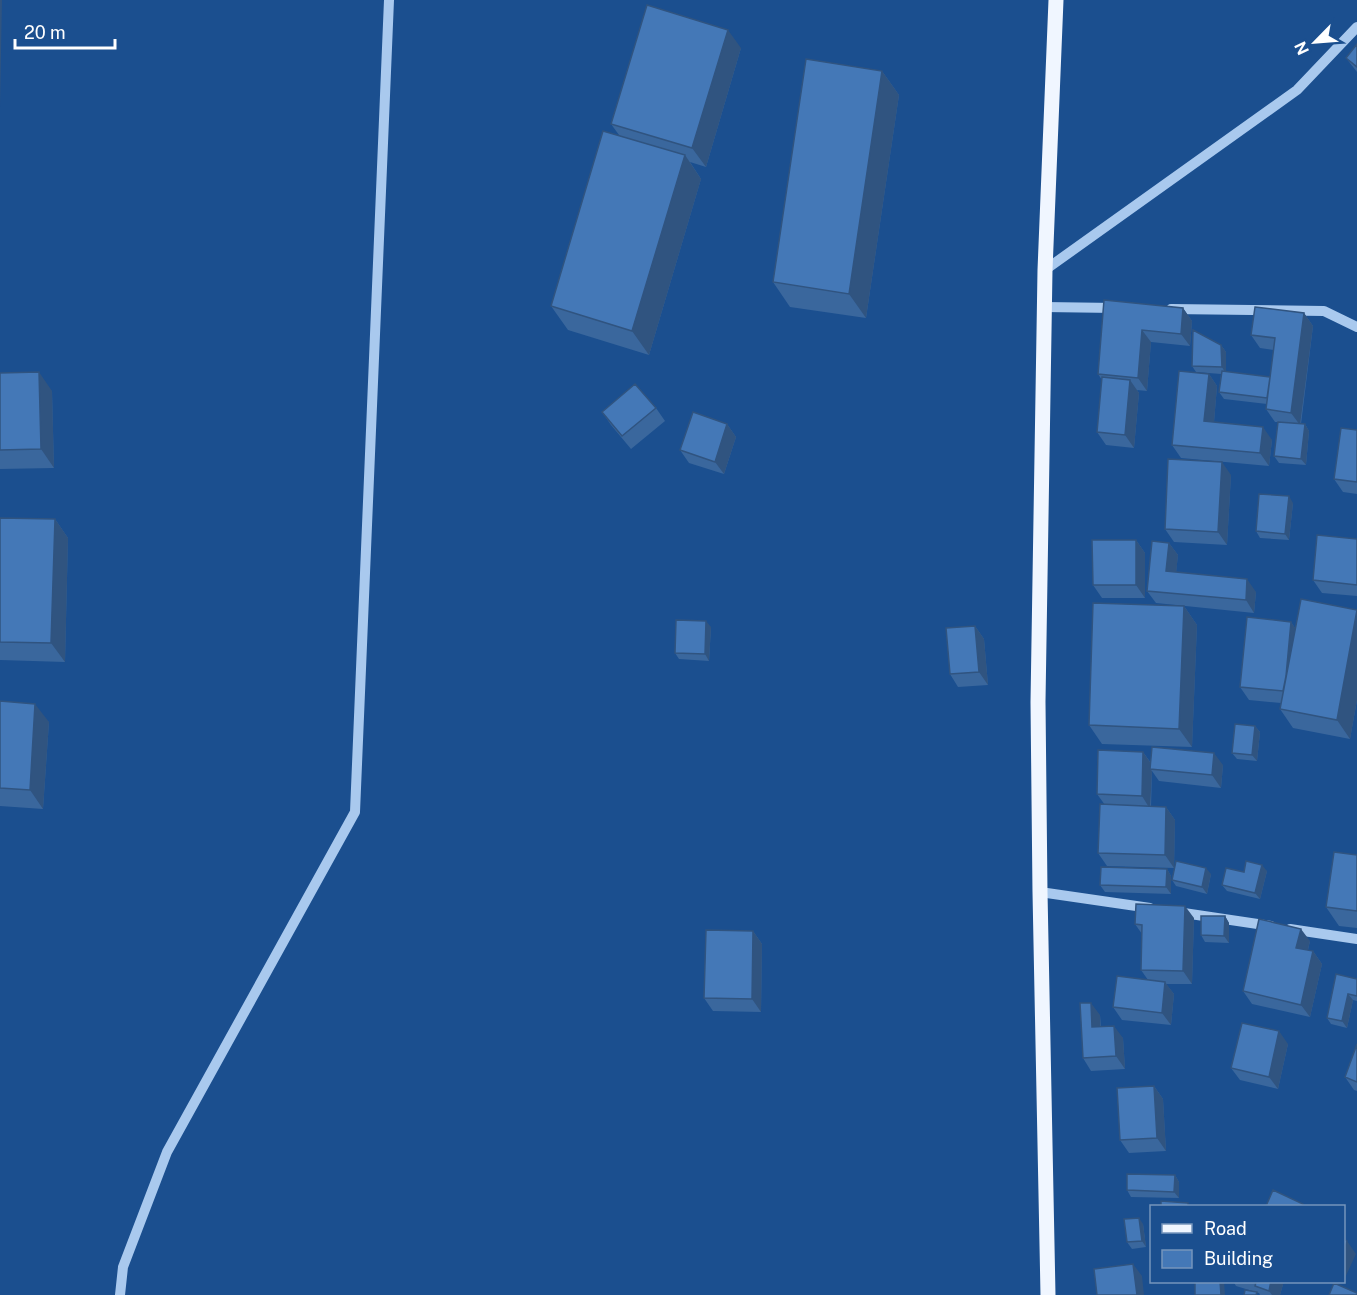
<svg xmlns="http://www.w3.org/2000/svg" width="1357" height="1295" viewBox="0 0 1357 1295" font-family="'Public Sans',sans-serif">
  <rect width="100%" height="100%" fill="#1b4f8f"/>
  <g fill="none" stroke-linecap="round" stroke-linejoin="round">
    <path stroke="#a9c9ee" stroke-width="10" d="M1045,270L1297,90L1357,27
      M1044,307L1116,308
      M1171,309L1324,311L1357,327
      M1040,892L1150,908
      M1177,912L1271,926
      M1290,929L1357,939
      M120,1295L123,1267L167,1152L355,812L389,0"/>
    <path stroke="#f0f6ff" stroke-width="15" d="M1048,1295L1040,892L1038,702L1045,270L1056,0"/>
  </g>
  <path fill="#3a679d" d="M1357,44V72L1346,58Z
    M741,48L706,167L690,162L701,179L649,355L568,330L551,306L619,135L611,124Z
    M882,71L899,95L866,318L790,307L773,282Z
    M1104,300L1183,308L1192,321L1190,346L1151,342L1147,391L1137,390L1139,393L1134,448L1106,445L1097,432L1102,380L1098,374Z
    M1304,313L1313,326L1301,424H1305L1309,431L1306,465L1279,463L1274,456L1278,422H1275L1266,409L1267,404L1224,399L1219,392L1221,374L1196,372L1192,366L1221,345L1226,352V372L1270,377L1274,350L1260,348L1251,335Z
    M0,373L52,391L54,468L0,469Z
    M1209,374L1217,386L1214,422L1272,440L1269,466L1181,458L1172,445Z
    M656,408L665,421L631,449L611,425L602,412Z
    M727,424L736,437L724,474L689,463L680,450Z
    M1357,430V494L1343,492L1334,479Z
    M1231,475L1227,545L1174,542L1165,529Z
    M1293,503L1289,540L1260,538L1256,531Z
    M0,518L55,519L68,538L65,662L0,660Z
    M1357,539V596L1322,593L1313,580Z
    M1136,540L1145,553V598H1102L1093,585Z
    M1169,543L1178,555L1176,572L1256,592L1254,613L1156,603L1147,591Z
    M1184,606L1197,625L1192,747L1102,744L1089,725Z
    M1357,610V700L1350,739L1293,728L1280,709L1281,703L1249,700L1240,687L1291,622L1295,628Z
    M975,626L984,639L988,685L958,687L950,674Z
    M711,627L709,661L679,659L675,653Z
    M0,701L49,722L43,809L0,806Z
    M1255,726L1260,732L1257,761L1237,759L1232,753Z
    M1143,752L1151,763L1223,765L1221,788L1159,781L1152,771L1151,807H1166L1175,820L1174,868L1107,866L1098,853L1105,805L1097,794Z
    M1357,855V928L1339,926L1326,907Z
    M1167,869L1171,876V894L1105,892L1100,885Z
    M1267,871L1260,899L1227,891L1222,885Z
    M1211,874L1207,894L1176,886L1172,880Z
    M1225,916L1229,923V943L1205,942L1201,935Z
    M1194,918L1192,984H1166L1174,994L1171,1025L1122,1020L1113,1007L1148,980L1141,970L1142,934L1135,924Z
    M753,931L762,944L761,1012L713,1011L704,998Z
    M1310,941L1308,950L1313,951L1322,964L1310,1017L1252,1004L1243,991Z
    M1357,979V1001L1353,1000L1347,1028L1331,1024L1327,1018Z
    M1100,1015L1101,1026L1123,1038L1125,1069L1091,1071L1083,1058Z
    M1288,1044L1278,1089L1240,1080L1231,1068Z
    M1357,1044V1091L1354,1090L1345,1077Z
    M1154,1086L1163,1099L1166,1151L1129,1153L1120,1140Z
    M1175,1175L1179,1182V1198L1131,1197L1127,1190Z
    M1143,1224L1146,1247L1132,1249L1127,1242Z
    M1233,1281H1284L1280,1295H1260L1259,1293L1236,1286Z"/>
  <path fill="#305480" d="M0,0H2L0,107Z
    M728,30L741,48L706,167L692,148Z
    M882,71L899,95L866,318L849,294Z
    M685,155L701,179L649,355L632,331Z
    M1183,308L1192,321L1190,346L1181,334Z
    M1304,313L1313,326L1300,425L1291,413Z
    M1142,330L1151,342L1147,391L1138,378Z
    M1221,345L1226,352V374L1222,367Z
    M39,372L52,391L54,468L41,449Z
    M1209,374L1217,386L1213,434L1204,421Z
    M1130,380L1139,393L1134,448L1125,435Z
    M727,424L736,437L724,474L715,462Z
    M1305,424L1309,431L1306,465L1301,459Z
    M1263,427L1272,440L1269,466L1260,453Z
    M1222,462L1231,475L1227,545L1218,532Z
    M1289,496L1293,503L1289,540L1285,534Z
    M55,519L68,538L65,662L51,643Z
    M1136,540L1145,553V598L1136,585Z
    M1169,543L1178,555L1175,584L1166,571Z
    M1247,579L1256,592L1254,613L1246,600Z
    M1184,606L1197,625L1192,747L1179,729Z
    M1357,611V700L1350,739L1337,720Z
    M706,621L711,627L709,661L705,654Z
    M1291,622L1300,635L1285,691Z
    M975,626L984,639L988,685L979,672Z
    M35,704L49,722L43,809L30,790Z
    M1255,726L1260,732L1257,761L1252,755Z
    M1143,752L1152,765L1150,769L1152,771L1150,809L1142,796Z
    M1214,753L1223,765L1221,788L1212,775Z
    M1166,807L1175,820L1174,868L1165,855Z
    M1262,865L1267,871L1260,899L1255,893Z
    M1206,868L1211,874L1207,894L1202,887Z
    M1167,869L1171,876V894L1166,887Z
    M1185,906L1194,918L1192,984L1183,971Z
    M1225,916L1229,923V943L1224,936Z
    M1301,929L1310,941L1305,961L1296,948Z
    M753,931L762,944L761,1012L752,999Z
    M1313,951L1322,964L1310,1017L1301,1005Z
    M1165,982L1174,994L1171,1025L1162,1013Z
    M1348,994L1353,1000L1347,1028L1342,1021Z
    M1091,1003L1100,1015L1101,1039L1092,1027Z
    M1114,1026L1123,1038L1125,1069L1116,1056Z
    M1279,1031L1288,1044L1278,1089L1269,1077Z
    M1154,1086L1163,1099L1166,1151L1157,1138Z
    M1175,1175L1179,1182V1198L1174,1192Z
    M1139,1218L1143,1224L1146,1247L1142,1241Z
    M1347,1241L1356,1254L1344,1280V1249Z
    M1133,1264L1142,1276L1144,1295H1137Z
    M1220,1281H1224L1225,1295H1221Z
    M1271,1281H1284L1280,1295H1272L1269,1291Z"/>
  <path fill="#4478b7" stroke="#305480" stroke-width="1.5" d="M647,5L728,30L692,148L611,124Z
    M1357,44V67L1346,58Z
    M806,59L882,71L849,294L773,282Z
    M603,131L685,155L632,331L551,306Z
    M1104,300L1183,308L1181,334L1142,330L1138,378L1098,374Z
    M1255,307L1304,313L1291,413L1266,409L1275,338L1251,335Z
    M1193,330L1221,345L1222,367L1192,366Z
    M1179,371L1209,374L1204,421L1263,427L1260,453L1172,445Z
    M1222,371L1270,377L1267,398L1219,392Z
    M39,372L41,449L0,450V373Z
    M1102,377L1130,380L1125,435L1097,432Z
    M635,384L656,408L622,436L602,412Z
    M693,412L727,424L715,462L680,450Z
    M1278,422L1305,424L1301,459L1274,456Z
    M1341,428L1357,430V482L1334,479Z
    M1168,459L1222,462L1218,532L1165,529Z
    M1259,494L1289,496L1285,534L1256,531Z
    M0,518L55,519L51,643L0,642Z
    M1317,535L1357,539V585L1313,580Z
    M1092,540H1136V585H1093Z
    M1152,541L1169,543L1166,571L1247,579L1246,600L1147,591Z
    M1301,599L1357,610L1337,720L1280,709Z
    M1093,603L1184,606L1179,729L1089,725Z
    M1247,617L1291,622L1286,676L1283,691L1240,687Z
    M676,620L706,621L705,654L675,653Z
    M975,626L979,672L950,674L946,628Z
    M0,701L35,704L30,790L0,788Z
    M1235,724L1255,726L1252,755L1232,753Z
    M1152,747L1214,753L1212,775L1150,769Z
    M1098,750L1143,752L1142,796L1097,794Z
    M1100,804L1166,807L1165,855L1098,853Z
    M1334,852L1357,855V911L1326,907Z
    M1176,861L1206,868L1202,887L1172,880Z
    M1246,861L1262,865L1255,893L1222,885L1226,868L1244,872Z
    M1101,867L1167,869L1166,887L1100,885Z
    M1136,904L1185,906L1183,971L1141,970L1142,925L1135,924Z
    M1201,916H1225L1224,936L1201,935Z
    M1259,919L1301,929L1296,948L1313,951L1301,1005L1243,991Z
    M706,930L753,931L752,999L704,998Z
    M1336,974L1357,979V996L1348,994L1342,1021L1327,1018Z
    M1117,976L1165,982L1162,1013L1113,1007Z
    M1080,1003H1091L1092,1027L1114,1026L1116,1056L1083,1058Z
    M1242,1023L1279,1031L1269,1077L1231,1068Z
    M1357,1044V1082L1345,1077Z
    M1154,1086L1157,1138L1120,1140L1117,1088Z
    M1127,1174L1175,1175L1174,1192L1127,1190Z
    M1273,1190L1303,1204L1302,1206H1266Z
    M1161,1201L1188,1203V1206H1161Z
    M1139,1218L1142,1241L1127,1242L1124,1219Z
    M1344,1239L1347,1241L1344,1249Z
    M1133,1264L1137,1295H1097L1094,1269Z
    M1195,1281H1220L1221,1295H1195Z
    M1255,1281H1271L1269,1291L1255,1286L1256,1282Z
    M1334,1283L1357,1293V1295H1329Z
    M1245,1290L1257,1292L1256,1295H1244Z"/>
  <rect x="1150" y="1205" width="195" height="78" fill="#1b4f8f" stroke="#7695bc" stroke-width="1.5"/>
  <rect x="1162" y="1224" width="30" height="9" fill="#f0f6ff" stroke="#7695bc" stroke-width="1.5"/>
  <text x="1204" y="1235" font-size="18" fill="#ffffff">Road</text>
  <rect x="1162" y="1250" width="30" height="18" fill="#4478b7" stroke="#7695bc" stroke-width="1.5"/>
  <text x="1204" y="1265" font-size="18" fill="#ffffff">Building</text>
  <g transform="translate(1315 42) rotate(245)" stroke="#1b4f8f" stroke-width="4.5" paint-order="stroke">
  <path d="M0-4.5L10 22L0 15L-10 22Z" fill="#ffffff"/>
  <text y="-9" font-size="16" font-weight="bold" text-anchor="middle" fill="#ffffff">N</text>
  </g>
  <path d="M15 39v9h100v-9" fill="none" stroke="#ffffff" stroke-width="3"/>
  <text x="24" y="39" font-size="18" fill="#ffffff" stroke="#1b4f8f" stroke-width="4.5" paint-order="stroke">20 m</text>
</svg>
